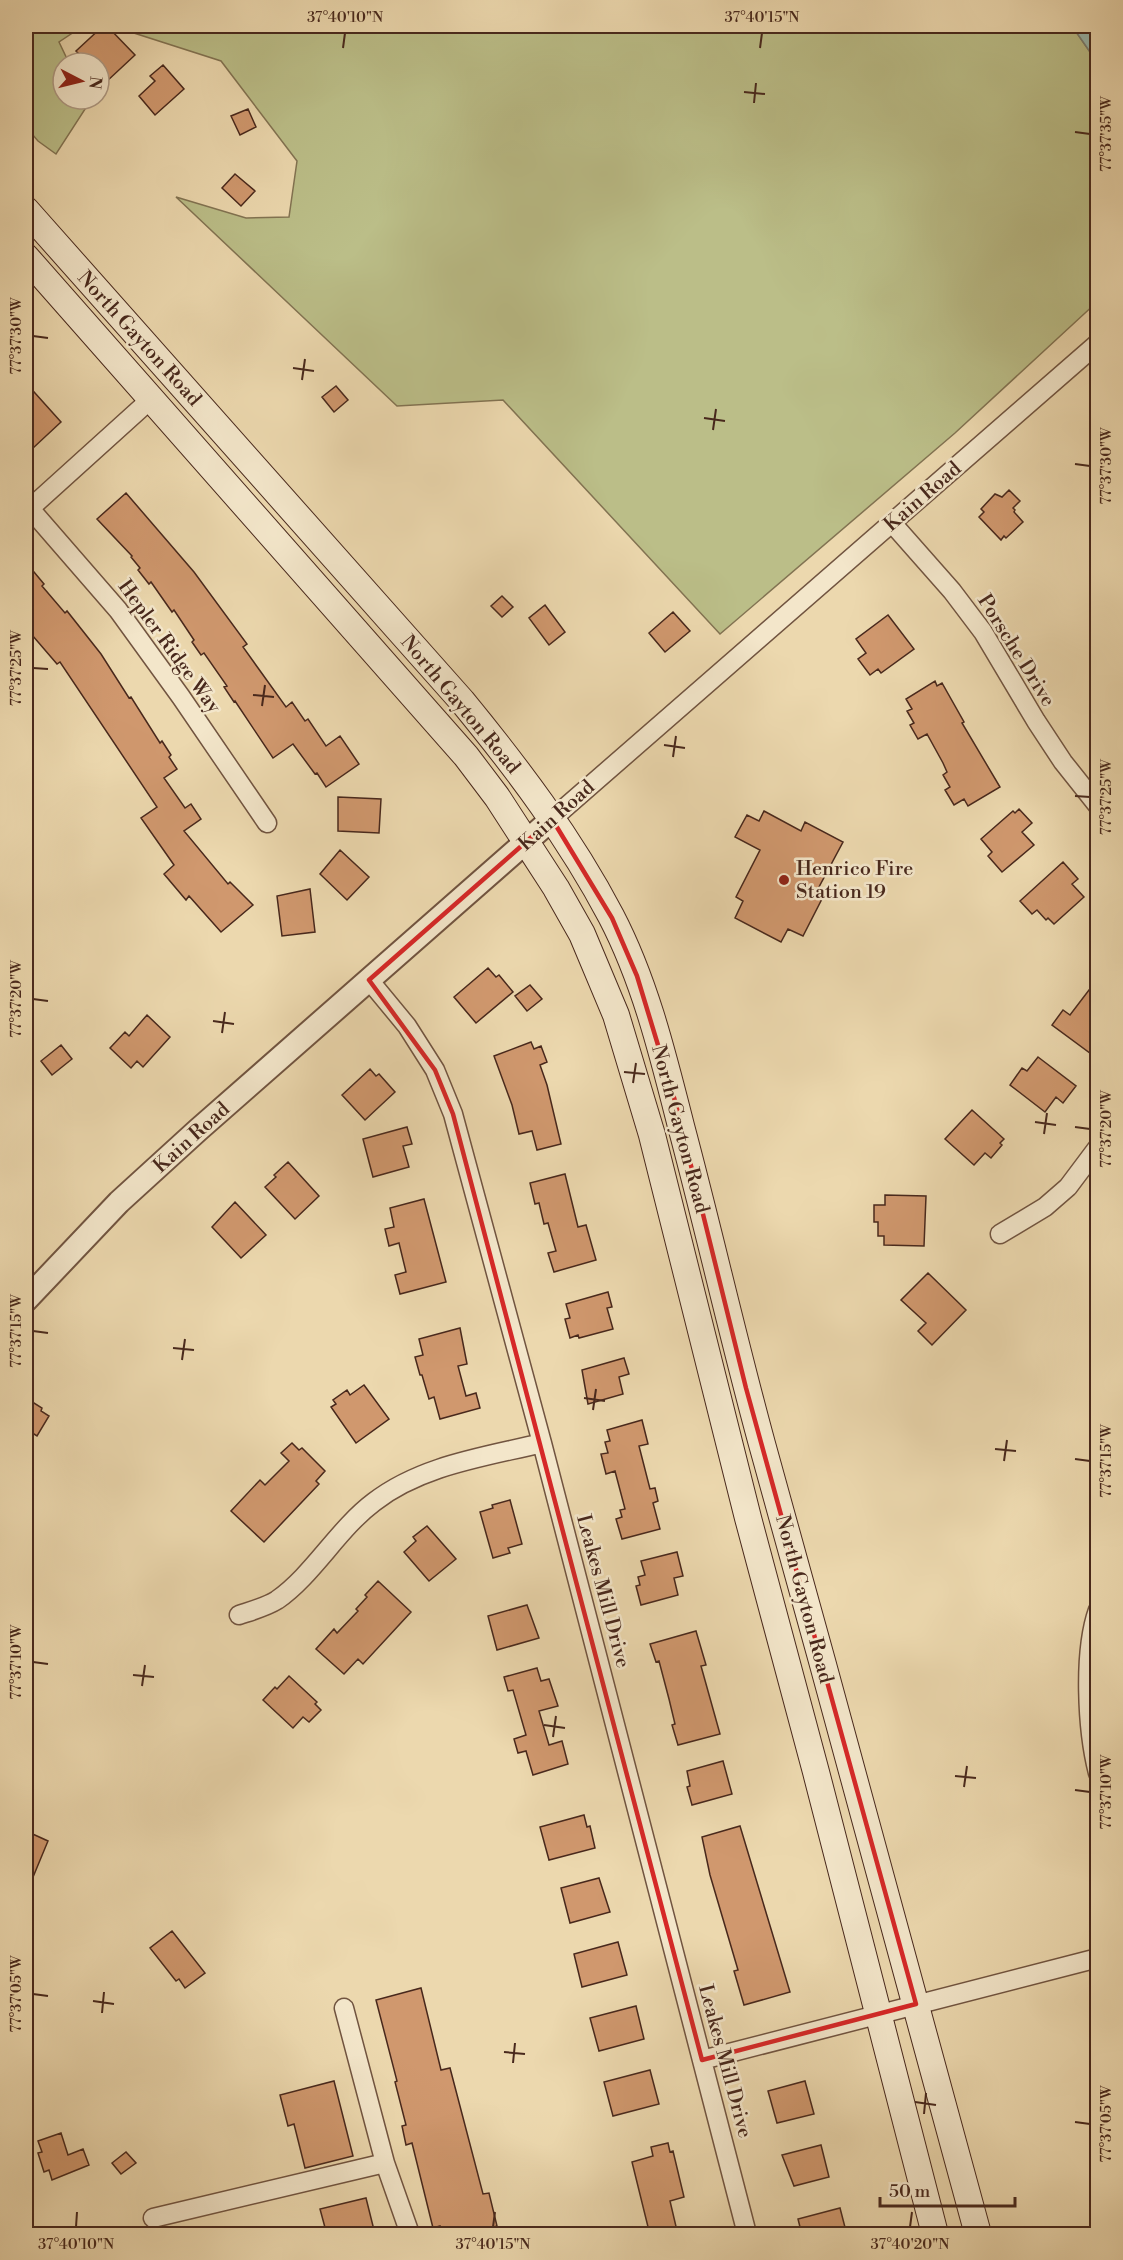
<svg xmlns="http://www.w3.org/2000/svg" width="1123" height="2260" viewBox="0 0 1123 2260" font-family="'Libre Bodoni',serif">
  <rect width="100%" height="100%" fill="#ecd8ae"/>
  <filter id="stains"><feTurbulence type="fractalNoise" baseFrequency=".00333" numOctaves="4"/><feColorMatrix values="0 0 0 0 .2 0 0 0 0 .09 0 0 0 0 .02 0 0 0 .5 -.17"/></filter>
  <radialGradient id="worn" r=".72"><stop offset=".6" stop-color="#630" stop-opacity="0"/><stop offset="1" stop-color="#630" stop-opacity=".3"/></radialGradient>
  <path fill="#bbbe88" stroke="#827352" stroke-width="1.5" d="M26,26H83L59,42L69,63H63V99H87L89,103L56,154L38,141L26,127Z
    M112,26H1072L1097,62V302L955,433L720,634L503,400L397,406L176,197L246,218L289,217L297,161L221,61Z"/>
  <path fill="#99b9af" stroke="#797f74" stroke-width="1.5" d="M1072,26H1097V62Z"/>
  <path fill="#d0986e" stroke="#48281c" stroke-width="1.5" d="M103,26H107L135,55L105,83L99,75V63H88L76,51Z
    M163,65L184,89L155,115L139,96L155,81L150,76Z
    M248,109L256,127L240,135L231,116Z
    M235,174L255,191L241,206L222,188Z
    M26,383L61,422L32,449L26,442Z
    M336,386L348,400L334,412L322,397Z
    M1009,490L1020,501L1013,508L1015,510L1014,512L1023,522L1006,538L1004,536L1001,540L979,517L984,512L981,509L995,494L1002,497Z
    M126,493L194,572L247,644L243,647L286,707L292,702L305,721L308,719L326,746L340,736L359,764L326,787L317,773L315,774L293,744L273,758L235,701L234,702L224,687L227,686L204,653L201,655L192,642L194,640L174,610L172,612L151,582L149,584L138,570L140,568L131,557L132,556L97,519Z
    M26,568L31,574L34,572L44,584L42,586L65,613L67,611L101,654L129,698L131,697L160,743L162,741L171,755L169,757L177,769L164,778L185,808L191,804L201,819L184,831L228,884L230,882L253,905L221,932L189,896L186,900L164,874L174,865L141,818L157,807L60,662L57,664L26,628Z
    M502,596L513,607L502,617L491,606Z
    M545,605L565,632L549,645L529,618Z
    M673,612L690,631L665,652L649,633Z
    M888,615L914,649L881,673L878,669L870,675L858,659L866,653L856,639Z
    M935,681L937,686L942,683L964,722L962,723L1000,787L968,806L964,799L954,805L945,790L950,787L943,775L947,772L943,763L927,734L918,739L910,725L914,723L907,711L912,709L906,699Z
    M338,797L381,799L379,833L338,831Z
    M1019,809L1032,823L1022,832L1034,845L1002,872L988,856L992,852L981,839L1013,811L1015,813Z
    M764,811L801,831L805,822L843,842L819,887L826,891L803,936L788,929L781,942L735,918L743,901L736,897L760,850L735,837L747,815L759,821Z
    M340,850L369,877L347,900L320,874Z
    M1063,862L1078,879L1072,884L1084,897L1054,924L1048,918L1046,920L1037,910L1032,914L1020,901Z
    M310,889L315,932L282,936L277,896Z
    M488,968L496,977L499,975L513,992L476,1023L454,997Z
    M530,985L542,999L527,1011L515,996Z
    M1089,990L1098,996V1059L1052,1025L1063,1010L1070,1015Z
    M147,1015L170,1037L143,1067L137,1061L131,1068L110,1048L125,1032L129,1036Z
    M531,1042L534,1049L541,1046L547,1062L540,1065L547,1085L561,1144L537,1150L532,1131L519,1134L512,1105L494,1056Z
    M61,1045L72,1059L52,1075L41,1061Z
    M1038,1057L1076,1086L1063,1103L1056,1097L1045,1112L1010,1085L1022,1068L1027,1071Z
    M370,1069L376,1076L379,1074L395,1092L365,1120L342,1095Z
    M972,1110L1004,1139L1000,1143L1002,1145L991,1158L985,1153L974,1165L945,1139Z
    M407,1127L412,1144L403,1146L409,1167L373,1177L363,1139Z
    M288,1162L319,1196L295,1219L265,1187L276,1177L274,1175Z
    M565,1174L578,1227L586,1225L596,1260L554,1272L548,1253L556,1251L548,1223L544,1224L539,1203L535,1204L530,1183Z
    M885,1195L926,1196L924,1246L884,1245V1236H878V1222H874V1205H885Z
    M424,1199L446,1282L400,1294L395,1275L406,1272L399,1243L389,1246L385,1229L394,1227L390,1208Z
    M235,1202L266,1235L241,1258L212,1227Z
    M928,1273L966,1310L932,1345L918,1331L926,1323L901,1300Z
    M608,1292L612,1307L607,1308L613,1329L579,1338L578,1335L570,1338L565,1319L570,1318L566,1304Z
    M460,1328L467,1364L458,1366L466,1396L476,1393L480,1408L440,1419L434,1397L429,1399L422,1375H420L415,1357L423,1355L419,1339Z
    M624,1358L629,1374L619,1377L623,1394L588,1404L582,1370Z
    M364,1385L389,1419L356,1443L331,1407L336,1404L333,1400L347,1390L350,1395Z
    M26,1398L42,1408L41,1411L49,1416L37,1436L26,1429Z
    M642,1420L648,1444L639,1446L650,1489L655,1488L658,1501L653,1503L660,1529L622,1539L616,1519L622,1517L620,1510L625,1509L615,1471L606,1474L601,1454L608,1453L605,1442L610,1441L607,1430Z
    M292,1443L299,1450L302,1448L325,1471L316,1481L319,1484L264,1542L231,1511L260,1480L265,1485L289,1461L281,1453Z
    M510,1500L522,1544L508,1548L510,1553L493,1558L480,1512L493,1508L492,1505Z
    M427,1526L456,1559L429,1581L404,1552L416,1541L413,1537Z
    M677,1552L683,1576L674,1578L678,1595L641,1605L636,1586L640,1585L638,1577L645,1575L641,1561Z
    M378,1581L411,1612L363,1664L358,1659L344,1674L316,1649L334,1629L337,1633L358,1611L356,1609L367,1597L365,1595Z
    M527,1605L539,1638L497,1650L488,1616Z
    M696,1631L706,1665L701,1666L720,1734L678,1745L672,1725L675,1724L669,1699L659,1661L656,1662L650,1644Z
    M537,1668L541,1681L549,1679L558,1706L539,1711L549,1745L562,1741L568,1764L533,1775L526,1751L518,1753L514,1739L526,1735L513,1690L508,1691L504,1677Z
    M289,1676L317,1702L315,1704L321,1710L309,1722L303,1717L293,1728L263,1700L275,1687L277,1689Z
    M723,1761L732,1794L692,1805L687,1787L690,1786L687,1771Z
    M584,1815L587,1827L590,1826L595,1848L549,1860L540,1827Z
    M740,1826L790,1992L744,2005L734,1971L738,1970L710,1875L702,1837Z
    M26,1831L48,1841L26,1894Z
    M599,1878L610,1912L570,1923L561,1888Z
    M172,1931L205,1973L185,1988L179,1979L176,1981L150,1948Z
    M618,1942L627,1975L582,1987L574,1954Z
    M421,1988L441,2070L450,2068L483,2194L489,2193L497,2226L466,2235H442L440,2226L433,2228L412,2143L406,2145L402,2126L406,2125L395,2082L397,2081L376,2000Z
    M636,2006L644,2039L599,2051L590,2018Z
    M650,2070L659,2104L613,2116L604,2082Z
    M334,2081L353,2156L305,2168L294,2124L288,2126L280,2095Z
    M805,2081L814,2114L777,2123L768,2091Z
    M61,2133L68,2155L83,2149L89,2165L52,2180L49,2170L44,2172L38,2153L42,2152L38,2141Z
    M668,2143L670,2152L673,2151L684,2197L670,2201L678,2235H650L632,2162L653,2156L651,2147Z
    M821,2145L829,2177L794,2186L782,2155Z
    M126,2152L136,2163L121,2174L112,2163Z
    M366,2198L374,2230L356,2235H327L320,2209Z
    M840,2208L847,2235H802L798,2219Z"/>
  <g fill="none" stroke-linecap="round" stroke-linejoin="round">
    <g stroke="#715440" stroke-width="21">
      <path id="minor" d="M26,504L118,610L181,697L267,823
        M26,512L151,399
        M892,523L952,591L983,632L1036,721L1063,762L1098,806
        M552,819L1098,343
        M369,980L407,1026L435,1070L453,1114L542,1443L747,2234
        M1000,1234L1045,1207L1068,1187L1098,1147
        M1098,1610C1083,1652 1087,1730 1098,1773
        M239,1615C251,1611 266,1607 277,1600C313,1575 338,1529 374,1502C422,1465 485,1457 542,1443
        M344,2008L385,2163
        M702,2060L1098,1958
        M153,2218L385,2163L410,2234"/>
    </g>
    <g stroke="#715440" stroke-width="26">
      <path id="tertiary" d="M26,1300L119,1202L198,1130L552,819"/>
    </g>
    <g stroke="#48281c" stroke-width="28">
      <path id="secondary" d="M26,210L462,701C517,768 570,838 611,916C645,981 663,1055 681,1126C709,1231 733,1338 762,1444C835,1707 907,1970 978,2234
        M26,257L466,756L497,797L556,888L582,934L616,1015L652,1135L748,1518L816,1772L935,2234"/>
    </g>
    <use href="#minor" stroke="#f3e6ca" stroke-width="18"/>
    <use href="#tertiary" stroke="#f3e6ca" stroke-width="22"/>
    <use href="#secondary" stroke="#f3e6ca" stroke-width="26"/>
  </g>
  <path fill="none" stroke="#d62828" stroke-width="4.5" stroke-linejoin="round" d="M552,819L612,918L637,976L675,1101L746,1388L916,2004L702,2060L453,1114L435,1070L369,980Z"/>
  <path fill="none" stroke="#48281c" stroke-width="2" d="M343,48L345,33M760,48L762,33M744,92L765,94M754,103L756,83M1075,132L1090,134M33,336L48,338M293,368L314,371M302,380L305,359M704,418L725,421M713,430L716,409M1075,464L1090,466M33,668L48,669M253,695L274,697M262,706L265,685M664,745L685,748M673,757L676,736M1075,796L1090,797M33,999L48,1001M213,1021L234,1024M222,1033L225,1012M624,1072L645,1074M633,1083L636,1063M1035,1122L1056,1125M1075,1127L1090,1129M1044,1134L1047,1113M33,1331L48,1333M173,1348L194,1350M182,1360L185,1339M584,1398L605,1401M593,1410L596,1389M995,1449L1016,1451M1075,1459L1090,1461M1004,1461L1007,1440M33,1662L48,1664M133,1675L154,1677M142,1686L145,1665M544,1725L565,1728M553,1737L556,1716M955,1776L976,1778M964,1787L967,1766M1075,1790L1090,1792M33,1994L48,1996M93,2001L114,2004M102,2013L104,1992M504,2052L525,2054M513,2063L515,2043M915,2102L936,2105M924,2114L926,2093M1075,2122L1090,2124M76,2227L77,2212M493,2227L495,2212M910,2227L912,2212"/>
  <circle fill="#8f2418" stroke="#f3e6ca" stroke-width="2" cx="784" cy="880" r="6"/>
  <g text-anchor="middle" stroke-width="5" stroke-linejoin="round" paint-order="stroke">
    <g font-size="20" fill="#48281c" stroke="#f3e6ca">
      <text transform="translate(140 338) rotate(48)" y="7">North Gayton Road</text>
      <text transform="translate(922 496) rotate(-41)" y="7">Kain Road</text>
      <text transform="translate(170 646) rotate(54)" y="7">Hepler Ridge Way</text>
      <text transform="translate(1017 650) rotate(58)" y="7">Porsche Drive</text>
      <text transform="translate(461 704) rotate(50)" y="7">North Gayton Road</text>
      <text transform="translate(556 815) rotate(-42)" y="7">Kain Road</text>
      <text transform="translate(681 1129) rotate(75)" y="7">North Gayton Road</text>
      <text transform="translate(191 1137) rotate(-42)" y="7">Kain Road</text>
      <text transform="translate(604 1591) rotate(75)" y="7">Leakes Mill Drive</text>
      <text transform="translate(805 1599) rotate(75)" y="7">North Gayton Road</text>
      <text transform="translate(726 2061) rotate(75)" y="7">Leakes Mill Drive</text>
    </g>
    <g font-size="20" fill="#48281c" stroke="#f3e6ca" text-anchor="start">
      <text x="796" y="875">Henrico Fire<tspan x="796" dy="23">Station 19</tspan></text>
    </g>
  </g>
  <rect width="1123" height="2260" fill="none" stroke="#ecd8ae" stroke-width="66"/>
  <g transform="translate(81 81) rotate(97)"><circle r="28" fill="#f3e6ca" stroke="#af9a84" stroke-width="1.5"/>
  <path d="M0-4.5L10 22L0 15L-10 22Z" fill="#8f2418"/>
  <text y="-9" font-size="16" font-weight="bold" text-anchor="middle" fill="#48281c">N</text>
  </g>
  <path d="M880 2197v9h135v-9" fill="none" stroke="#48281c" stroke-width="3"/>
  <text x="889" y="2197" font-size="18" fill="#48281c" stroke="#f3e6ca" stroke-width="4.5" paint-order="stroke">50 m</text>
  <rect x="33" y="33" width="1057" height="2194" fill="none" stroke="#48281c" stroke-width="2"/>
  <g font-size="15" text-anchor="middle" fill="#48281c">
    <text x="345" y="22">37°40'10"N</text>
    <text x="762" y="22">37°40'15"N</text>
    <text transform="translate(1106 134) rotate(-90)" y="5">77°37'35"W</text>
    <text transform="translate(16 336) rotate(-90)" y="5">77°37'30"W</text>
    <text transform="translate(1106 466) rotate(-90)" y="5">77°37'30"W</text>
    <text transform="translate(16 668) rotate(-90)" y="5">77°37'25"W</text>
    <text transform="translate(1106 797) rotate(-90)" y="5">77°37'25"W</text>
    <text transform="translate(16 999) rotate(-90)" y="5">77°37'20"W</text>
    <text transform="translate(1106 1129) rotate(-90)" y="5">77°37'20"W</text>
    <text transform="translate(16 1331) rotate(-90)" y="5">77°37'15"W</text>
    <text transform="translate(1106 1461) rotate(-90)" y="5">77°37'15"W</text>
    <text transform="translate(16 1662) rotate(-90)" y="5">77°37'10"W</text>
    <text transform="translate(1106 1792) rotate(-90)" y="5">77°37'10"W</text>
    <text transform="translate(16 1994) rotate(-90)" y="5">77°37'05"W</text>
    <text transform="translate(1106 2124) rotate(-90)" y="5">77°37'05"W</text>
    <text x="76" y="2249">37°40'10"N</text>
    <text x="493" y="2249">37°40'15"N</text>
    <text x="910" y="2249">37°40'20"N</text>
  </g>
  <rect width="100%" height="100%" filter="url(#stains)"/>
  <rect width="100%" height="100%" fill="url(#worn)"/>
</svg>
